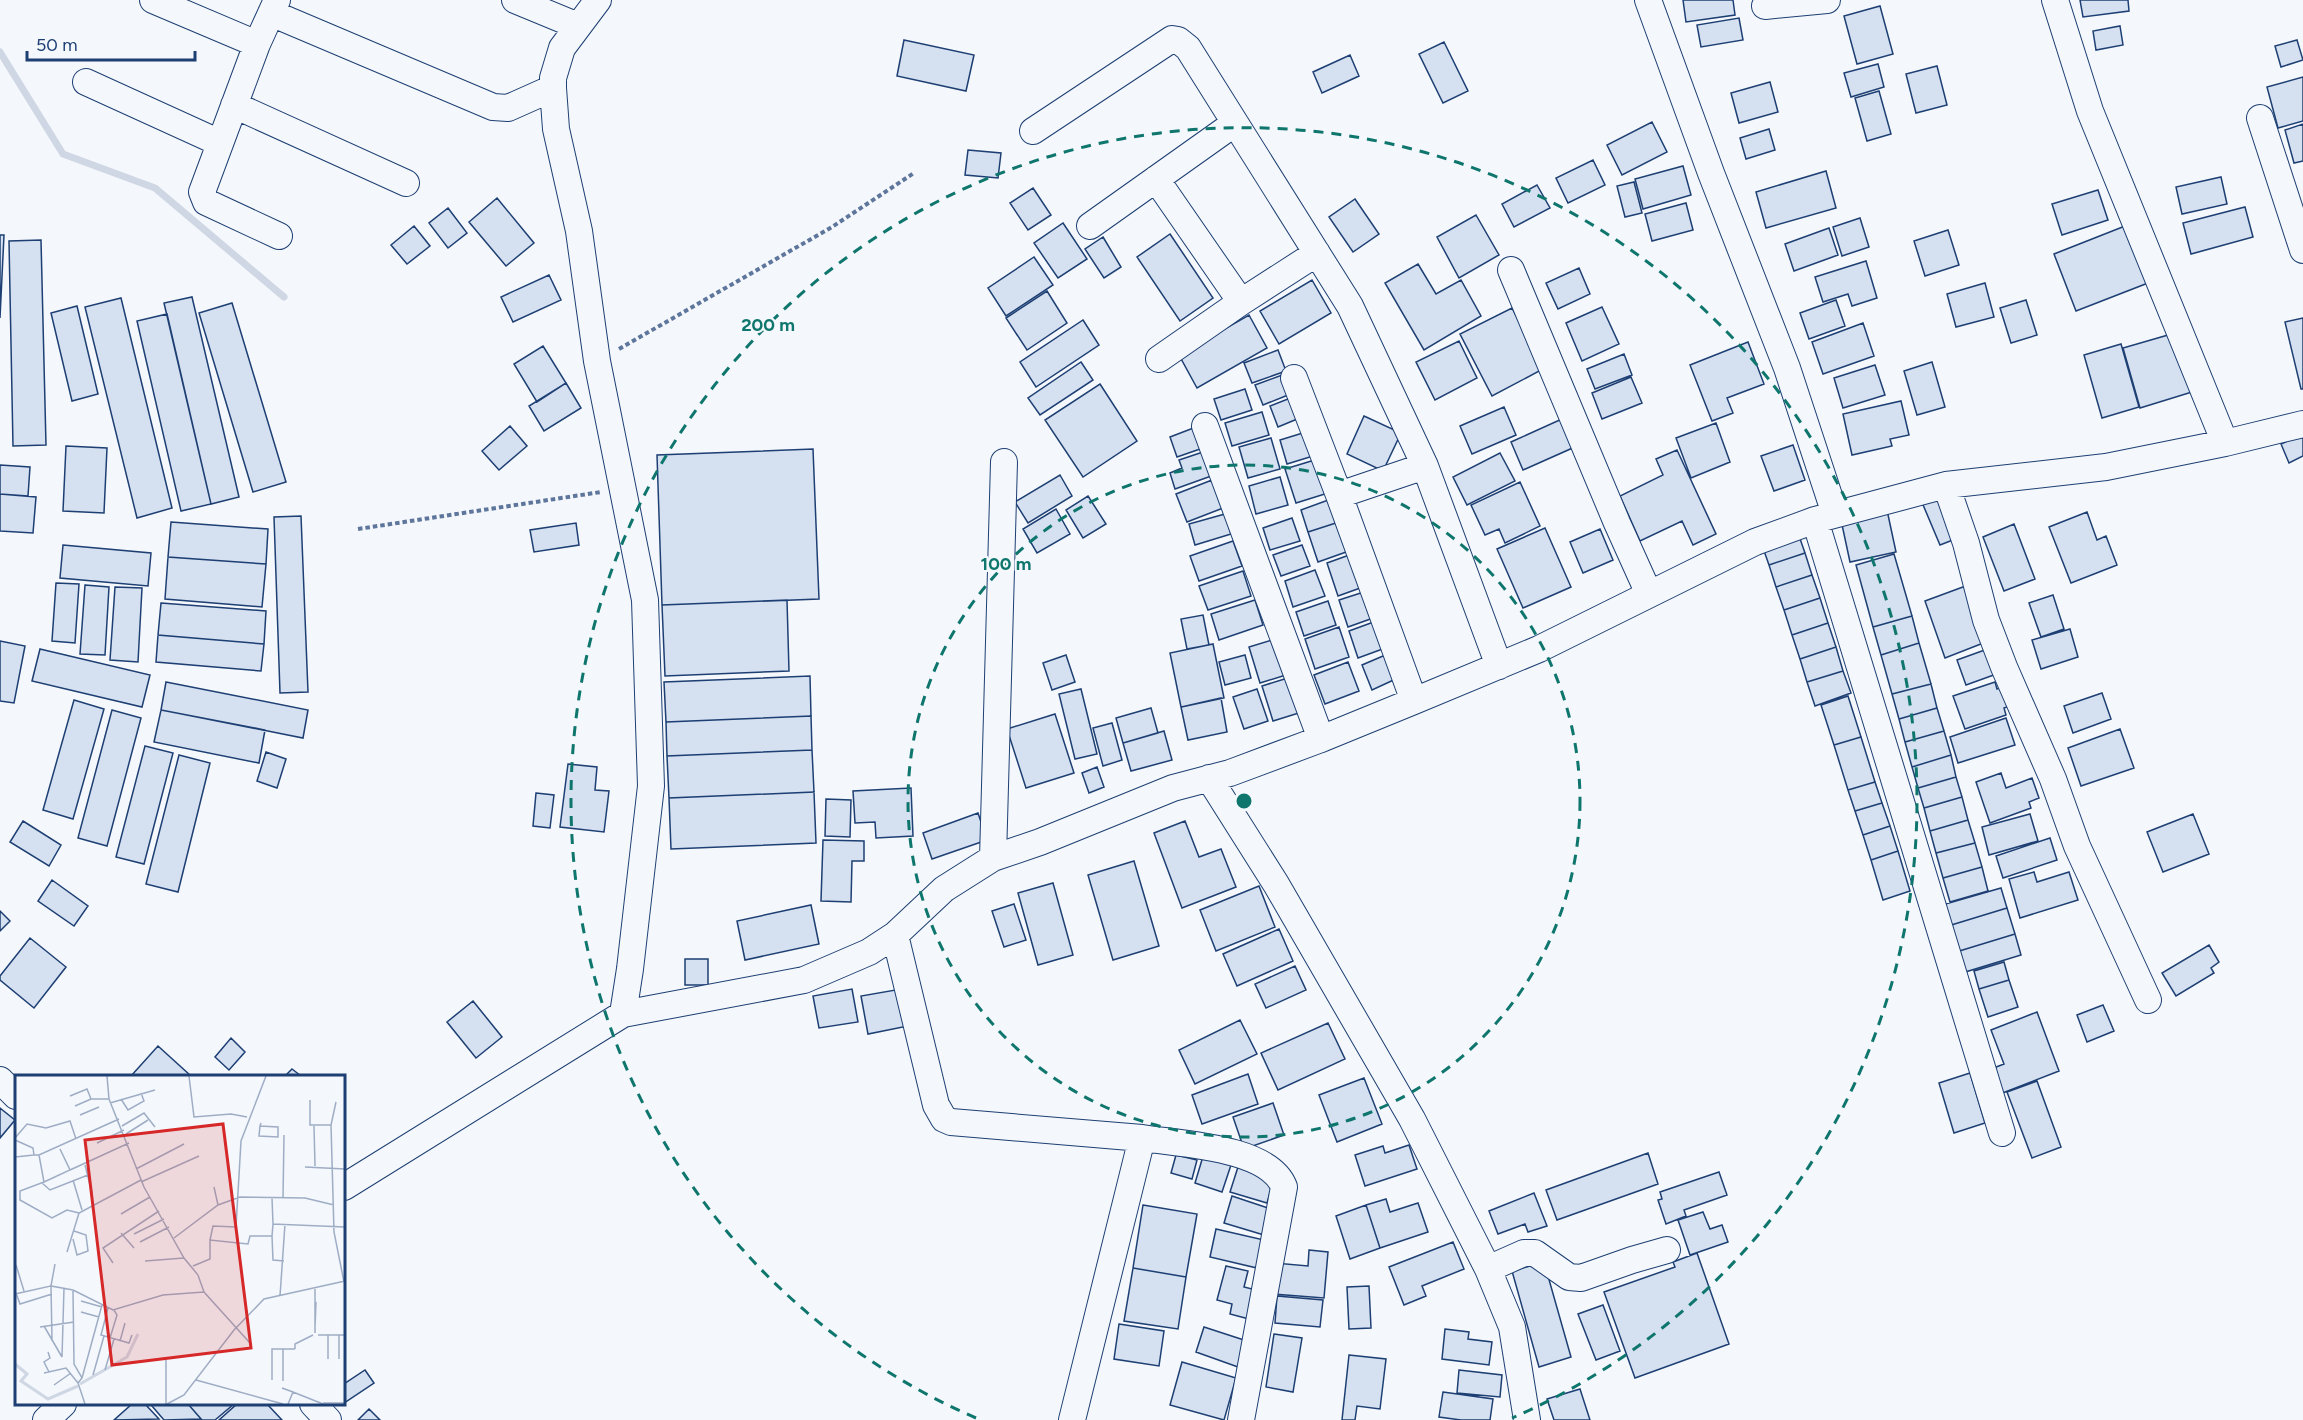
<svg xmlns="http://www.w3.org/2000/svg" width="2303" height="1420" viewBox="0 0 2303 1420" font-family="Figtree,sans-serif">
  <rect width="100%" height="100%" fill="#f4f7fb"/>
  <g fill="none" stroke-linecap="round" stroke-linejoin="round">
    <path stroke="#cfd7e4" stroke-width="7" d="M0,52L63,154L155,188L284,297"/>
  </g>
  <path fill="#d5e0f0" stroke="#1d3f73" stroke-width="1.5" d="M1683,0H1733L1735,15L1686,22Z
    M2080,0H2128L2129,11L2083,17Z
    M1880,6L1893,54L1857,64L1844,16Z
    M1739,18L1743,40L1701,47L1697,25Z
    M2120,26L2123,45L2096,50L2093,31Z
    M904,40L974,55L966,91L897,76Z
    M2297,40L2303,60L2281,67L2275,46Z
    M1444,42L1468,91L1443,103L1419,54Z
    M1350,55L1359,76L1322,93L1313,72Z
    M1878,64L1884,87L1851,97L1844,73Z
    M1937,66L1947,105L1916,113L1906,74Z
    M2303,77V121L2278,128L2267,87Z
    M1770,82L1778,112L1739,123L1731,93Z
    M1879,91L1891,134L1867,141L1855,98Z
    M1652,122L1667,152L1622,175L1607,145Z
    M2303,124V161L2294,163L2285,130Z
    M1769,129L1775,150L1746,159L1740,138Z
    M968,150L1001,153L998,178L965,175Z
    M1593,160L1605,185L1568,203L1556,178Z
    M1683,166L1691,195L1643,209L1635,179Z
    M1826,171L1836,208L1766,228L1756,192Z
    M2221,177L2227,204L2182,214L2176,187Z
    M1634,182L1642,213L1625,217L1617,186Z
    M1537,185L1550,208L1514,227L1502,204Z
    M1033,188L1051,215L1028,230L1010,203Z
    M2098,190L2108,220L2062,235L2052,204Z
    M497,198L534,243L506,266L469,222Z
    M1355,199L1379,234L1353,252L1329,217Z
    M1686,203L1693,230L1652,241L1645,214Z
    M2245,207L2253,237L2191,254L2183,223Z
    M448,208L467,233L448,248L429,223Z
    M1476,215L1499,255L1459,278L1437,237Z
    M1860,218L1869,247L1842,256L1833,227Z
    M1063,223L1087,259L1058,278L1034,243Z
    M414,226L430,246L407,264L391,245Z
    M2125,226L2148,283L2076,311L2054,254Z
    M1829,228L1838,255L1794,271L1785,244Z
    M1948,230L1959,265L1925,276L1914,241Z
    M1170,234L1213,298L1180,321L1137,257Z
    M0,235H4L0,318Z
    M1103,237L1121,267L1104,278L1085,249Z
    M41,240L46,445L13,446L9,241Z
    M1034,257L1053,285L1006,316L988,288Z
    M1866,261L1877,298L1852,306L1848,294L1823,302L1815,277Z
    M1418,264L1436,294L1461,280L1481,316L1424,350L1385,283Z
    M1579,268L1590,294L1558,309L1546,283Z
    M549,275L561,300L513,322L501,297Z
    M1312,280L1331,313L1279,344L1260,311Z
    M1985,283L1994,317L1956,327L1947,294Z
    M1047,291L1067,323L1027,350L1006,318Z
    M192,297L239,497L211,504L164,303Z
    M121,298L172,508L137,518L85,307Z
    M1836,300L1845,326L1809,339L1800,313Z
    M2026,300L2037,335L2011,343L2000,308Z
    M232,303L286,482L253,492L199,313Z
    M77,306L98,394L72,401L51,313Z
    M1602,307L1619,344L1582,361L1566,323Z
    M1512,308L1543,369L1492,396L1460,334Z
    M167,314L211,504L181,511L137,321Z
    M1249,315L1267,348L1197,388L1179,355Z
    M2303,318V389H2301L2285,322Z
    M1083,320L1099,345L1036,387L1020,362Z
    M1863,323L1874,356L1823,374L1812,342Z
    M2175,333L2192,392L2140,408L2123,348Z
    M1459,341L1477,378L1435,400L1416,362Z
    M1748,342L1764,384L1727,398L1733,413L1712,421L1690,365Z
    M2121,344L2139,407L2102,418L2084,355Z
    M543,346L566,383L537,402L514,364Z
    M1278,350L1286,371L1252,383L1244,363Z
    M1624,354L1632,375L1595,389L1587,369Z
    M1081,362L1093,380L1040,415L1028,398Z
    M1932,362L1945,407L1917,415L1904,371Z
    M1875,365L1885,395L1843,408L1834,378Z
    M1285,374L1293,393L1263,405L1255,385Z
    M1631,377L1642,403L1602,419L1592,393Z
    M566,383L581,408L544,431L529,406Z
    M1100,384L1137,441L1083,477L1045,420Z
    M1245,389L1252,410L1221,420L1214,399Z
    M1293,397L1302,417L1278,427L1270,406Z
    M1901,401L1909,435L1890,439L1892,446L1852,455L1843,414Z
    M1504,407L1516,435L1472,454L1460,426Z
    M1262,412L1269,435L1232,446L1225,423Z
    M1364,416L1401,433L1383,471L1347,454Z
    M1564,418L1577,446L1523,470L1511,442Z
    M1716,423L1730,462L1691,478L1676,438Z
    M510,426L527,446L499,470L482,451Z
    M1196,427L1203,448L1177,457L1170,437Z
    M1306,432L1313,456L1287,464L1280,440Z
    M2303,434V456L2289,463L2281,444Z
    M1271,438L1280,469L1248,478L1239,447Z
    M1793,445L1805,480L1774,491L1761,456Z
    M66,446L107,448L104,513L63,511Z
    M813,449L819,599L662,605L657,455Z
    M1677,450L1716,534L1693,545L1682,521L1640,541L1620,496L1663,475L1656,459Z
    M1206,451L1214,475L1175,489L1170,473L1182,468L1179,460Z
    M1500,453L1515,481L1467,505L1453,477Z
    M1318,459L1328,493L1296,503L1285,469Z
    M0,465L30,467L28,496L0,494Z
    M1060,475L1072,496L1028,523L1015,502Z
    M1280,477L1288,505L1256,514L1249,486Z
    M1212,480L1223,508L1187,522L1176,494Z
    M1520,482L1540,526L1505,543L1499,529L1485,535L1471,505Z
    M1939,492L1958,538L1940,545L1921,500Z
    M0,494L36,497L33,533L0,531Z
    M1088,496L1106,524L1083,538L1066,510Z
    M1331,499L1339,522L1308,532L1301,510Z
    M1056,509L1070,534L1037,553L1023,529Z
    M1887,510L1896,552L1850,562L1841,520Z
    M2087,512L2097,540L2106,536L2117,565L2071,583L2049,527Z
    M1225,514L1231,534L1195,545L1189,524Z
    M301,516L308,692L280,693L274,517Z
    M1292,518L1300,541L1270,550L1263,528Z
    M171,522L268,529L266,564L168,557Z
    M1339,522L1349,551L1318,562L1308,532Z
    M576,523L579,545L534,552L530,530Z
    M2014,524L2035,579L2004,591L1983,537Z
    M1545,528L1571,587L1523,608L1497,549Z
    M1600,529L1613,560L1583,573L1570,542Z
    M1798,533L1805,553L1769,565L1762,545Z
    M1233,541L1242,566L1199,581L1190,556Z
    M63,545L151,553L148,586L60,578Z
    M1302,545L1310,566L1281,576L1273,555Z
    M1805,553L1812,575L1776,587L1769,565Z
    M1352,554L1363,587L1338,596L1327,563Z
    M1894,554L1912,616L1873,627L1856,565Z
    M168,557L266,564L262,607L165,599Z
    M1315,570L1325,596L1293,607L1285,581Z
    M1243,571L1251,596L1208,610L1199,586Z
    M1812,575L1820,598L1784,610L1776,587Z
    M56,583L79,584L75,643L52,641Z
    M1971,584L1991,640L1945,658L1925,601Z
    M85,585L109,587L105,655L80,654Z
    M115,587L142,588L138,662L110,660Z
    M1367,591L1376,617L1348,627L1339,600Z
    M2053,595L2064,629L2041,637L2029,603Z
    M1820,598L1828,623L1792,635L1784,610Z
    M787,600L789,671L665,676L662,605Z
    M1255,600L1263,625L1219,640L1211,614Z
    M1328,601L1336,625L1304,636L1296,612Z
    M161,603L266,611L264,644L158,635Z
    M1203,615L1209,645L1187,649L1181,619Z
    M1912,616L1919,643L1881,655L1873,627Z
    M1379,620L1388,647L1358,658L1349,631Z
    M1828,623L1836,647L1800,659L1792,635Z
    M1339,627L1349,657L1315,669L1305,639Z
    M2070,629L2078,657L2041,669L2032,640Z
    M158,635L264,644L261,671L156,662Z
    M1275,639L1286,675L1260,683L1249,647Z
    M0,641L25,646L14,703L0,701Z
    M1919,643L1931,684L1892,694L1881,655Z
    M1213,644L1224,698L1181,707L1170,653Z
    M1836,647L1843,671L1807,682L1800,659Z
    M1993,647L2002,672L1966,685L1957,660Z
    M40,649L150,675L142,707L32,681Z
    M1390,653L1400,677L1372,690L1362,665Z
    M1066,655L1075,682L1052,690L1043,663Z
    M1245,655L1251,678L1225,685L1219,662Z
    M1348,662L1359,691L1325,704L1314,675Z
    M1843,671L1851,693L1815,706L1807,682Z
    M810,676L811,716L666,722L664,682Z
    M1291,677L1302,712L1273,721L1262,686Z
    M166,682L308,710L303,738L161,710Z
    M1995,682L1997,689L2007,685L2013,705L2004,708L2006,715L1965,729L1953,696Z
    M1931,684L1937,708L1899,719L1892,694Z
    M1081,689L1097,754L1075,759L1059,694Z
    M1257,689L1268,721L1244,729L1233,697Z
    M2102,693L2111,719L2073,733L2064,706Z
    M1848,696L1861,737L1834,745L1821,705Z
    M1221,698L1227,732L1188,740L1181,707Z
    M74,700L104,709L73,819L43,810Z
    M1151,708L1158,733L1123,743L1116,718Z
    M1937,708L1944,731L1905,742L1899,719Z
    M112,710L141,718L107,846L78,838Z
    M161,710L265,730L259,763L154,742Z
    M1055,714L1074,773L1026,788L1007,729Z
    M811,716L812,750L667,756L666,722Z
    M2006,718L2015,745L1958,763L1950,737Z
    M1112,723L1122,760L1103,766L1093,728Z
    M2120,729L2134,768L2081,786L2068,748Z
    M1164,731L1172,760L1131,771L1123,743Z
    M1944,731L1951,755L1912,767L1905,742Z
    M1861,737L1875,782L1848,790L1834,745Z
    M145,746L173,753L144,864L116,857Z
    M812,750L814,792L669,798L667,756Z
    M266,752L286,759L277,788L257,781Z
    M179,755L210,763L178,892L146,884Z
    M1951,755L1956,777L1918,788L1912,767Z
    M568,764L597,767L595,790L609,791L604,832L560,827Z
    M1097,767L1104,787L1089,793L1082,773Z
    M2001,773L2006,788L2032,778L2039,798L2029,802L2031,808L1990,823L1976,782Z
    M1956,777L1962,797L1924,808L1918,788Z
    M1875,782L1882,803L1855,811L1848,790Z
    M911,788L913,836L876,838L875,822L855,823L853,791Z
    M814,792L816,843L671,849L669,798Z
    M536,793L554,795L550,828L533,826Z
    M1962,797L1968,820L1930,831L1924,808Z
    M826,799L851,800L850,837L825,836Z
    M1882,803L1890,826L1863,835L1855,811Z
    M978,813L987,840L932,859L923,833Z
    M2030,814L2038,841L1989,855L1982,827Z
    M2193,814L2209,854L2163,872L2147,832Z
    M1968,820L1975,843L1936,853L1930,831Z
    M23,821L61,845L49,866L10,842Z
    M1185,821L1199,857L1221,849L1236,887L1182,908L1154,833Z
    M1890,826L1898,851L1871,860L1863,835Z
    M2050,838L2057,860L2003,878L1996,856Z
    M823,840L864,841V861H852L851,902L821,901Z
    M1975,843L1982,867L1943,878L1936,853Z
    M1898,851L1910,891L1883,900L1871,860Z
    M1134,861L1159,946L1113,960L1088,875Z
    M1982,867L1988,891L1950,902L1943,878Z
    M2034,872L2037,882L2069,872L2078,900L2020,918L2009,879Z
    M52,880L88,906L74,926L38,901Z
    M1053,883L1073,955L1038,965L1018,893Z
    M1259,886L1275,927L1216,951L1200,910Z
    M2001,888L2007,908L1948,926L1942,905Z
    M1014,904L1026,940L1004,947L992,911Z
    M811,905L819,944L745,960L737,921Z
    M2007,908L2015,934L1956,952L1948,926Z
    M0,911L10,921L0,931Z
    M1279,929L1293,961L1237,986L1223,954Z
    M2015,934L2021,955L1962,973L1956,952Z
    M30,938L66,967L34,1008L0,980V976Z
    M2209,945L2219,962L2211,968L2214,973L2176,996L2162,973Z
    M685,959H708V985H685Z
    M2004,962L2009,980L1979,989L1974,971Z
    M1295,966L1306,990L1266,1008L1255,984Z
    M2009,980L2018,1007L1988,1017L1979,989Z
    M852,989L858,1022L819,1028L813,996Z
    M901,989L908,1026L868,1034L861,996Z
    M473,1001L502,1037L476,1058L447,1022Z
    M2103,1005L2114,1031L2087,1042L2077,1015Z
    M2037,1012L2059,1071L2000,1094L1991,1069L2004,1064L1991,1030Z
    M1240,1020L1257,1054L1195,1084L1179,1050Z
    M1328,1023L1345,1059L1278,1090L1261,1053Z
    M231,1038L245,1052L229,1070L215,1057Z
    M158,1046L191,1076H131Z
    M292,1069L301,1076H285Z
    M1970,1073L1985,1123L1954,1133L1939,1083Z
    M1248,1074L1258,1104L1202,1124L1192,1095Z
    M1364,1078L1382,1124L1337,1142L1319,1095Z
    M2037,1081L2061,1147L2032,1158L2007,1092Z
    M1273,1103L1284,1135L1244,1149L1233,1117Z
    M0,1108L15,1120L0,1138Z
    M1409,1145L1417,1169L1365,1186L1355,1155L1383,1146L1385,1153Z
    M1204,1153L1232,1162L1222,1192L1195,1183Z
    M1648,1153L1658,1184L1557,1220L1546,1190Z
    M1176,1155L1197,1160L1192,1179L1171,1173Z
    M1238,1167L1274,1179L1267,1203L1230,1192Z
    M1719,1172L1727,1195L1684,1210L1686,1216L1666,1224L1658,1200L1662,1199L1660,1192Z
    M1534,1193L1547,1226L1528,1232L1525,1224L1498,1234L1489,1211Z
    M1232,1196L1271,1209L1264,1235L1224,1223Z
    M1386,1199L1390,1212L1418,1203L1428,1232L1380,1248L1366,1205Z
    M1143,1205L1197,1214L1186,1277L1133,1268Z
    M1366,1205L1380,1248L1350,1259L1336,1216Z
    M1703,1212L1710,1229L1722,1225L1728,1242L1690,1255L1678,1220Z
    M1216,1229L1264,1240L1257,1268L1210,1257Z
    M1453,1242L1464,1269L1422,1286L1426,1296L1404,1305L1389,1267Z
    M1309,1250L1328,1252L1324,1298L1273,1294L1275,1263L1308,1266Z
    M1697,1253L1729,1344L1635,1378L1604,1292L1675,1267L1673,1262Z
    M1544,1262L1571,1357L1539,1367L1512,1271Z
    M1226,1266L1248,1271L1244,1287L1256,1290L1249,1319L1230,1314L1232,1304L1217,1300Z
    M1133,1268L1186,1277L1178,1329L1124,1321Z
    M1369,1286L1371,1328L1349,1329L1347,1287Z
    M1277,1296L1323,1300L1320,1327L1275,1323Z
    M1603,1305L1620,1351L1596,1360L1578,1314Z
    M1119,1324L1164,1331L1159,1366L1114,1359Z
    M1204,1327L1247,1341L1238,1367L1196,1352Z
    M1445,1329L1469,1332L1468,1339L1492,1342L1489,1365L1442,1359Z
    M1274,1334L1302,1338L1293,1392L1266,1387Z
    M1349,1355L1386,1359L1380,1409L1357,1406L1355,1420H1342Z
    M1182,1362L1236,1378L1224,1420L1170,1405Z
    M365,1370L374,1383L344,1403V1384Z
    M1459,1370L1502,1375L1500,1397L1457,1393Z
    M1580,1389L1590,1420H1554L1547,1399Z
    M1443,1392L1493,1399L1490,1420H1461L1439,1417Z
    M132,1404H145L159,1419L114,1420Z
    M156,1404H188L201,1419L164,1420L152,1406Z
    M188,1404H234L215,1420H202Z
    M237,1404H267L282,1420H219Z
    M369,1409L380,1420H358Z"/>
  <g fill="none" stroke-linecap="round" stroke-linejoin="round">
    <g stroke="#1d3f73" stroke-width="28">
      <path id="minor" d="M153,0L257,44
        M277,0L257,44L202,192L206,202L279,236
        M515,0L578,26
        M598,0L562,48L553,78V88L556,129L579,231L597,361L645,600L651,786L630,969L623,1014
        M1648,0L1711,173L1787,368L1835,514
        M2055,0L2090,111L2225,443
        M1765,6L1827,0
        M271,13L493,107L508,108L553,88
        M86,82L220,143
        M234,105L406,183
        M2260,118L2303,250
        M1033,131L1172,39L1178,40L1188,48L1350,306L1425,466L1499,666
        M1156,179L1241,302
        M1090,226L1235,123
        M1511,270L1617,523L1649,594
        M1159,359L1241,302L1317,253
        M1294,378L1339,495L1414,701
        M1205,426L1321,739
        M1946,485L1966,543L1986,620L2004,667L2053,779L2077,846L2148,1000
        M1339,495L1425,466
        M1815,520L2002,1133
        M1209,778L1276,884L1412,1119L1488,1269L1512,1327L1527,1420
        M993,858L1004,462
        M895,935L936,1105L944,1119L951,1122L1142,1138L1072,1420
        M0,1080L16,1096
        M1142,1138C1180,1144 1269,1147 1284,1187L1241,1420
        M344,1187L623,1014L804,980L869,952L895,935L944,889L993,858L1040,842L1173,788L1230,773L1321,739L1414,701L1539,649L1755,542L1815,520L1946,485L2106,467L2225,443L2303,424
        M1488,1269L1524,1253H1535L1569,1277L1581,1278L1632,1260L1667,1250
        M313,1404L328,1420
        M46,1420L63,1404"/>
    </g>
    <path stroke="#5e769c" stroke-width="4" stroke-dasharray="4.5 3" stroke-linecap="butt" d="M619,349L832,227L914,173
      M358,529L601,492"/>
    <use href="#minor" stroke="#f4f7fb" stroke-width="26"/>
  </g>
  <g fill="none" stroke="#0f766e" stroke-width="3" stroke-dasharray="10 8">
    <circle cx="1244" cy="801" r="336"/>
    <path d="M976 1418A673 673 0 1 1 1512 1418"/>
  </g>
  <g transform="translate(15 1075)">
    <rect width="330" height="330" fill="#f4f7fb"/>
    <path fill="none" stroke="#cfd7e4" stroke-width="3" d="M0,289L12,299L6,306L33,324L63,311M65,309L112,282L123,259"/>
    <path fill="none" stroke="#9eadc5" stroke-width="1.5" d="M92,1L94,24L129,112L169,183L183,200L189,217L235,268M174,1L179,42L216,39L232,42M55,21L72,14L76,24M106,24L113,35L129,26L126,18M295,25V50H316M321,27L316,50L319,157L329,207M95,28L140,15M60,31L76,24H94M65,40L84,32M107,51L129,38L140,52M245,51L263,52V62L244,61L245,51L246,48M299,51L300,91M111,59L133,45M0,63L12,49L31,53L55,46L61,64M0,65L18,73L19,80H24L104,44M82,68L109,55M24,80L29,107L5,116V125L37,143L52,135L64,138M0,82L19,80M70,90L77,118M290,92L330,94M121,94L169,69M55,95L114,68M58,105L67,135M29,107L55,95L45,74M126,107L184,81M27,108L35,115L73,100M199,112L203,130M257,123L258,149M268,123L269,60M106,139L135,122M106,158L119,173M119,159L149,144M257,161L258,185L269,186M159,163L203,130L225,122L290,123L319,130M58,164L62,180L73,176L71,160L59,156M195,165L198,151L221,152L226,66L251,1M125,167L154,152M52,177L64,138L126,105M130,186L169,183M98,188L88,173L144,136M1,190L9,216M178,191L195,184V165L233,169L235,161H257L258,149L330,152M58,216L59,289L67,303L63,308L70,329M1,218L5,229L37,219M0,219L36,211L40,189M265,221L270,149M66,226L87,232M93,233L86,260L114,268L117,260M66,237L84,242M29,251L47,282M25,252L59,247M300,252L301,227M300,258V214M303,260H330M95,263L102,240L99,235M37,266L36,211L58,215L98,235L148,220L189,217M105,266L110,248M280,274V269L298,260M33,277L35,283L29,287L34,297M47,282L49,213M313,284V260M324,284V260M90,295L99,264M29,298L51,293L63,308M78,300L89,261M67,303L87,230M181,305L268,329M257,305V274H280M268,306V274M39,310L56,298M267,313L278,317L273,329M278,317L308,329M308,328H330M151,329V285M152,329L169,320L219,255L249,224L330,206"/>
    <path fill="#d62828" fill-opacity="0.15" stroke="#d62828" stroke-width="3" d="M208,49L236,273L97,290L70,65Z"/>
    <rect width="330" height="330" fill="none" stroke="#1d3f73" stroke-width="3"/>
  </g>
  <circle cx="1244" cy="801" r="9" fill="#0f766e" stroke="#f4f7fb" stroke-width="3"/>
  <g font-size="18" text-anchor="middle" font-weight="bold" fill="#0f766e" stroke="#f4f7fb" stroke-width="4.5" stroke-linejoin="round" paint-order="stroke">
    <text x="768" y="331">200 m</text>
    <text x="1006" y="570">100 m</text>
  </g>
  <path d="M27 51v9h168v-9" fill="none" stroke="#1d3f73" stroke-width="3"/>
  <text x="36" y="51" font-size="18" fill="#1d3f73" stroke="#f4f7fb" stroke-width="4.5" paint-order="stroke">50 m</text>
</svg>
